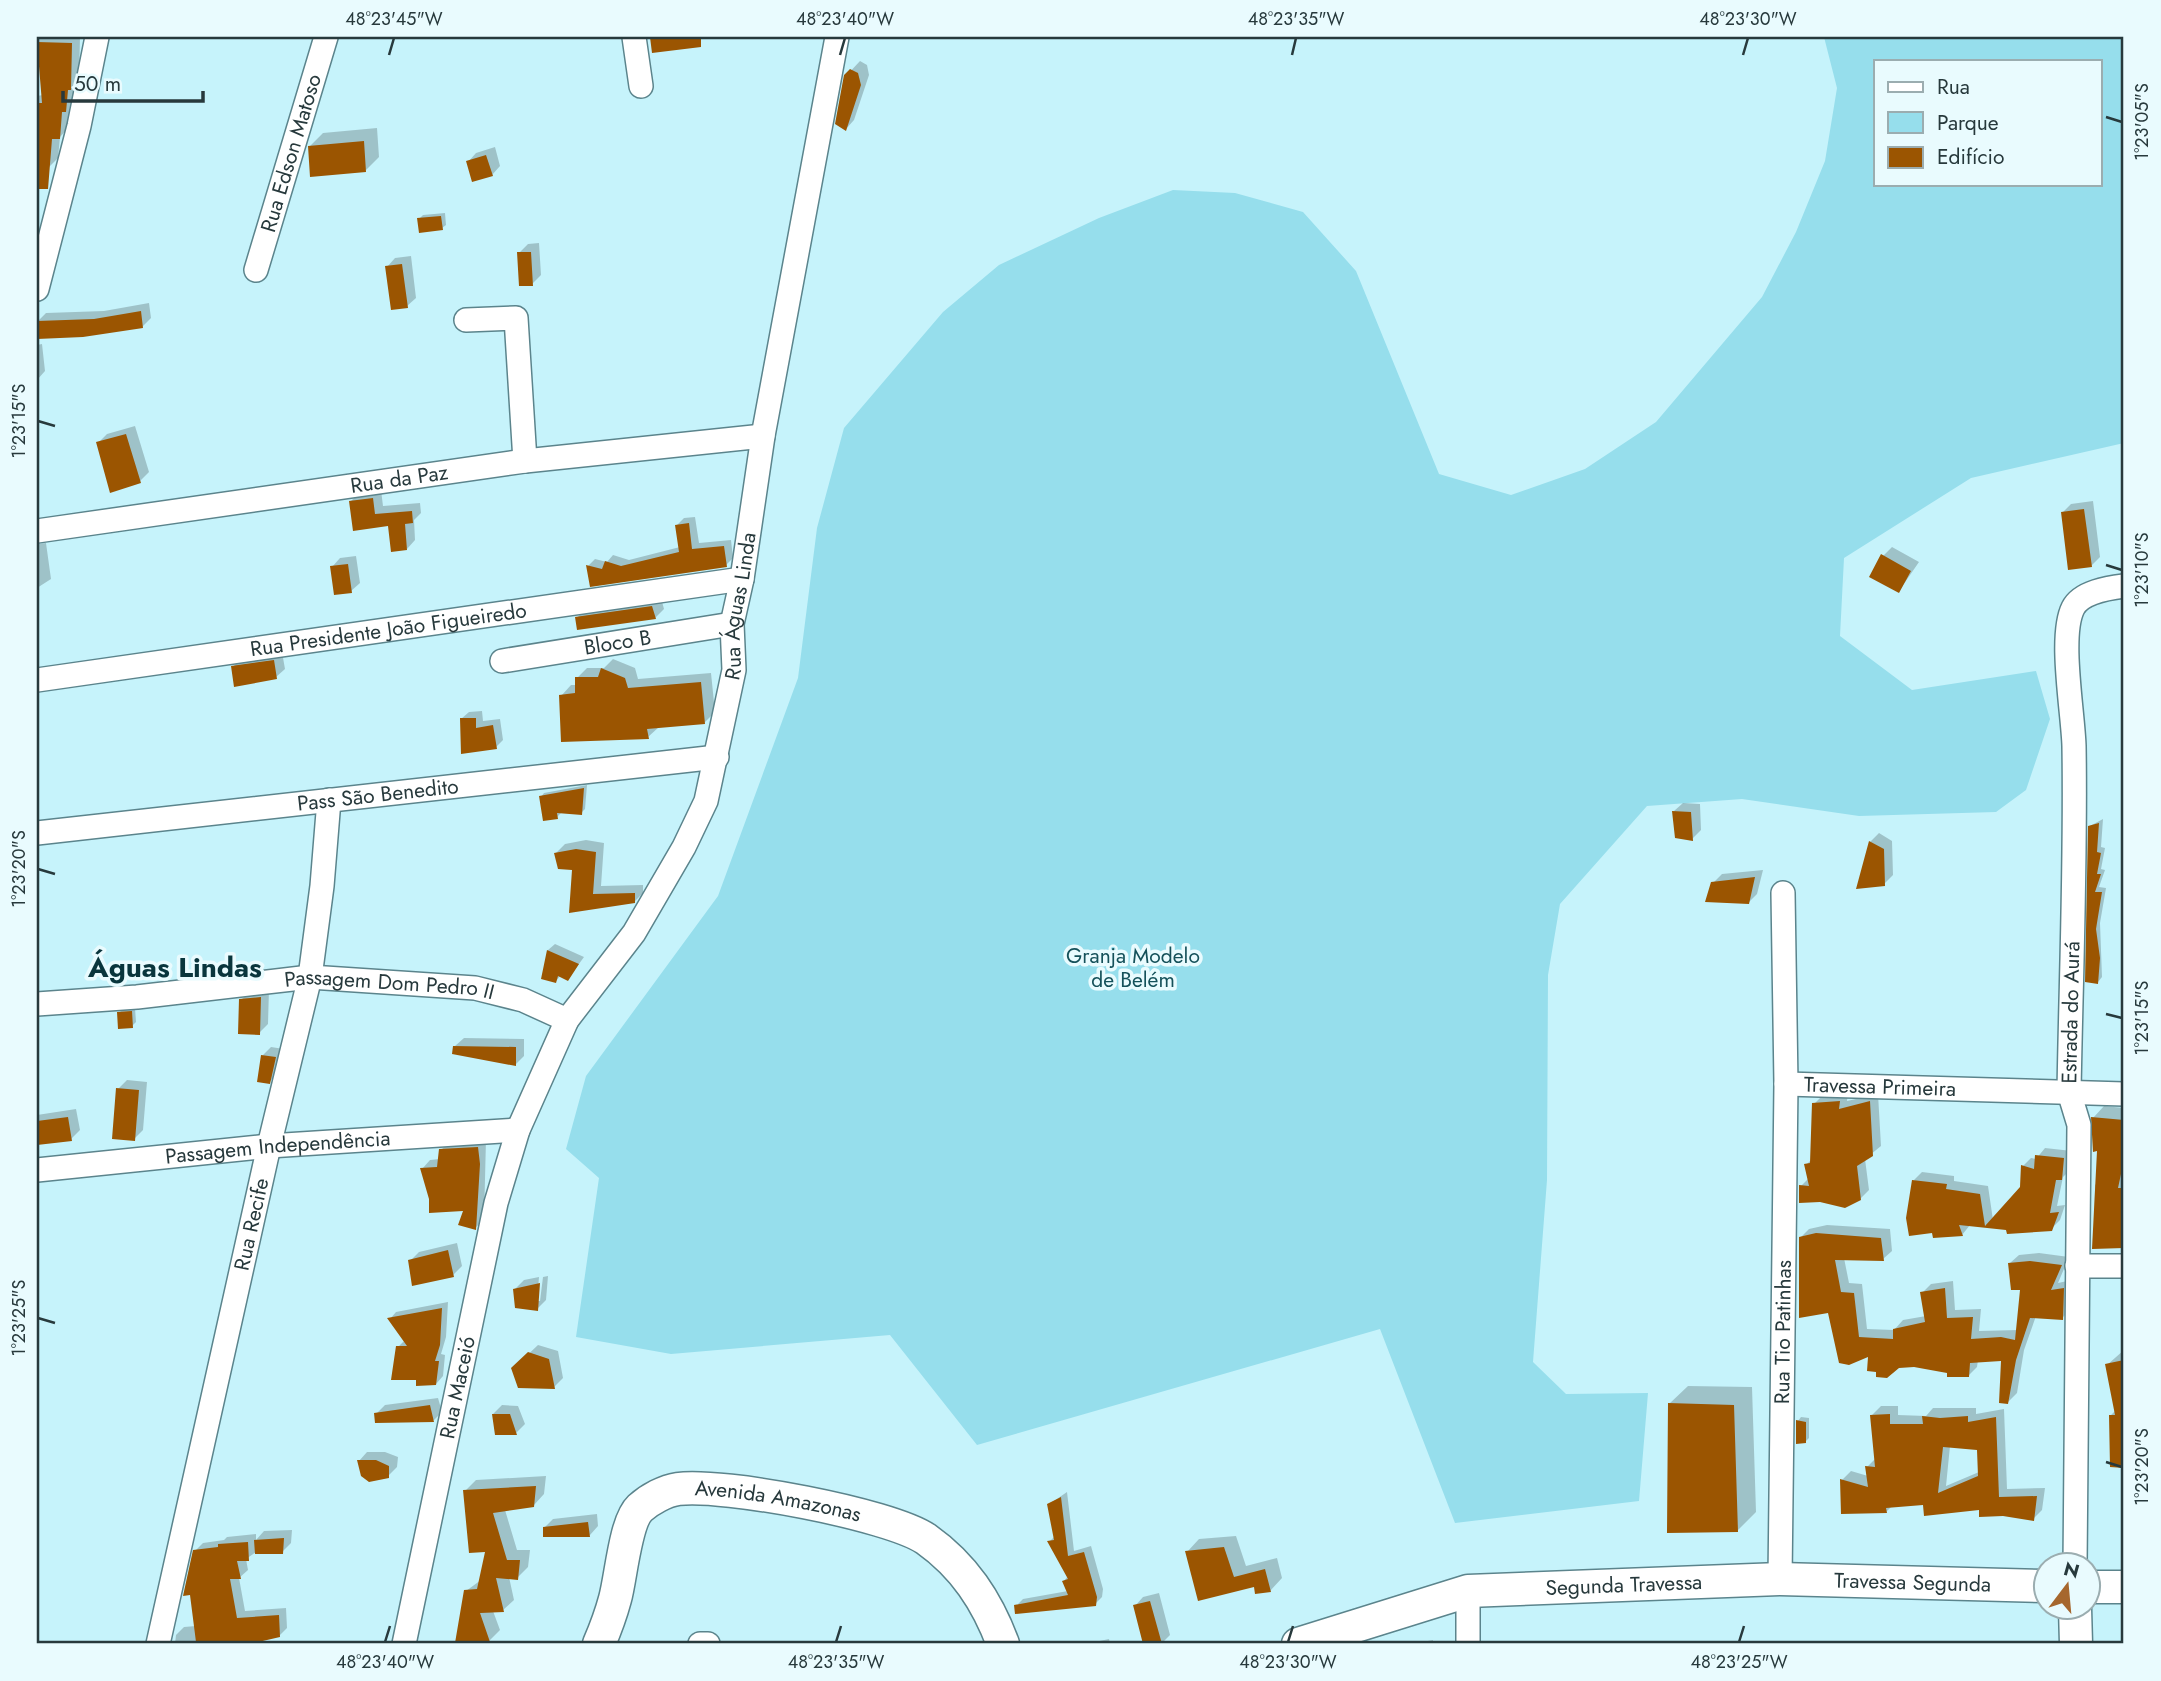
<svg xmlns="http://www.w3.org/2000/svg" width="2161" height="1681" viewBox="0 0 2161 1681" font-family="Jost,sans-serif">
  <rect width="100%" height="100%" fill="#c6f3fb"/>
  <path fill="#96deec" fill-rule="evenodd" d="M1824,37H2124V443L1971,478L1844,558L1840,636L1912,690L2036,671L2050,719L2026,790L1996,812L1859,816L1742,799L1647,806L1560,904L1548,975L1547,1180L1533,1362L1566,1394L1648,1393L1639,1501L1455,1523L1380,1329L977,1445L890,1335L671,1354L576,1337L599,1178L566,1149L586,1076L718,896L798,678L817,528L844,428L943,312L999,265L1099,218L1173,190L1235,193L1303,212L1356,271L1439,474L1511,495L1585,469L1656,422L1762,297L1796,232L1825,161L1837,88ZM1876,61H2100V184H1876Z"/>
  <path fill="#0003" fill-rule="evenodd" d="M39,37H80L79,79L74,101L70,105L68,128L60,137L58,158L49,167L37,164V96L43,95L41,65H37Z
    M860,61L867,65L869,75L854,120L846,129V76Z
    M377,128L379,157L366,170L310,146L323,133Z
    M495,147L500,166L492,175L468,162L476,153Z
    M445,213L446,225L442,228L419,219L423,215Z
    M539,243L541,275L532,284L519,253L528,244Z
    M411,256L416,298L407,306L387,267L395,258Z
    M149,303L151,318L142,327L37,337V322L46,313L104,311Z
    M42,344L45,371L37,380V345Z
    M135,426L149,472L140,481L98,443L107,434Z
    M381,490L383,506L420,503L421,513L414,520L415,540L407,549L390,524L351,501L360,492Z
    M2093,501L2100,557L2091,566L2062,513L2071,504Z
    M695,517L699,543L731,540L733,558L726,565L591,585L588,566L595,559L607,562L613,555L629,560L680,547L677,525L684,518Z
    M46,543L51,579L37,588V544Z
    M1892,547L1919,562L1899,591L1883,556Z
    M356,556L360,583L351,591L332,567L340,558Z
    M661,598L664,609L655,618H577L585,609Z
    M282,652L285,669L276,677L233,667L241,658Z
    M613,659L635,668L638,679L711,673L715,712L704,723L659,727L648,737L561,696L571,685H577V678L587,668H604Z
    M482,711L483,721L500,719L503,740L496,747L461,719L469,712Z
    M587,785L585,809L581,813H561L557,817L541,797L544,793Z
    M1683,803L1700,804L1701,830L1692,839L1674,811Z
    M2103,819L2101,847L2105,848L2101,869L2105,870L2099,887L2106,888L2100,923L2102,977L2098,982L2090,826Z
    M1879,833L1892,841L1893,875L1884,884L1858,887L1870,842Z
    M586,840L604,843L601,886L643,885V893L634,902L571,911L574,869L556,853L565,844Z
    M1763,870L1757,894L1748,903L1713,883L1722,874Z
    M555,944L584,957L568,979L561,975L556,981L543,978L548,950Z
    M269,989L268,1024L259,1033L241,1000L250,991Z
    M135,1008L136,1022L132,1026L119,1013L123,1009Z
    M464,1038L524,1039V1056L516,1064L455,1046Z
    M271,1047L284,1049L278,1074L269,1082L262,1056Z
    M127,1080L147,1082L143,1130L134,1139L118,1089Z
    M1848,1093L1847,1101L1878,1094L1881,1146L1865,1159L1869,1190L1860,1199L1801,1186L1809,1178L1806,1165L1812,1159L1814,1104L1823,1095Z
    M2104,1106L2124,1108V1169L2119,1175H2124V1246L2094,1247L2095,1185L2106,1175L2093,1118Z
    M76,1109L80,1130L71,1139L37,1144V1115Z
    M486,1139L484,1220L475,1228L465,1209L431,1199L422,1169L430,1160L440,1159L441,1150L450,1141Z
    M2045,1148L2072,1151L2070,1170L2063,1177L2057,1206L2065,1205L2060,1220L2051,1229L1970,1225L1962,1235L1914,1180L1922,1172L1954,1176V1181L1988,1186L1993,1220L2021,1188L2023,1166L2031,1158L2036,1159Z
    M1827,1225L1890,1229L1892,1251L1883,1259L1844,1258L1849,1283L1862,1284L1867,1329L1894,1330L1903,1320L1926,1316L1922,1293L1931,1284L1953,1281L1955,1310L1981,1309L1979,1331L2018,1330L2022,1288L2010,1263L2019,1255L2039,1253L2069,1257L2058,1283L2072,1280L2071,1309L2062,1318L2036,1316L2024,1350L2017,1393L2008,1402L2002,1359L1978,1360L1977,1367L1968,1376L1870,1355L1829,1311L1800,1238L1809,1229Z
    M457,1243L462,1266L453,1275L410,1261L419,1252Z
    M548,1276L546,1300L537,1309L515,1289L524,1280L539,1277L537,1301H540L543,1277Z
    M448,1302L446,1337L441,1354L445,1355L443,1376L436,1384L418,1378L398,1347L405,1340L390,1319L396,1312Z
    M538,1345L558,1351L563,1378L554,1387L520,1362Z
    M2124,1350V1467L2112,1465L2111,1415L2116,1410L2107,1365Z
    M1688,1386L1752,1387L1756,1512L1737,1531L1669,1404Z
    M438,1398L442,1412L434,1420L376,1414L385,1405Z
    M502,1405L518,1406L525,1424L516,1433H497L493,1414Z
    M1881,1406H1898V1415L1926,1416L1933,1408H1976V1414L2004,1409L2007,1489L2045,1488L2042,1510L2033,1519L1980,1508L1924,1503L1892,1506L1886,1512L1842,1480L1851,1471L1868,1476L1867,1467L1876,1458L1872,1415ZM1950,1446L1979,1448V1472L1946,1486Z
    M1801,1417L1809,1418V1438L1805,1442L1798,1421Z
    M367,1452H385L398,1457L397,1467L388,1476L359,1461Z
    M546,1476L544,1494L534,1505L505,1510L517,1550H530L528,1567L517,1578L509,1577L514,1600L503,1610L493,1611L500,1630L490,1640L457,1641L466,1591L481,1580L487,1550L465,1491L476,1480Z
    M1067,1492L1074,1551L1091,1546L1103,1589L1102,1597L1095,1604L1016,1606L1023,1599L1068,1591L1064,1581L1068,1576L1050,1541L1055,1536L1048,1505Z
    M597,1514L598,1526L590,1535L544,1528L553,1519Z
    M292,1530L291,1543L282,1552H256L246,1559L248,1570L239,1578L245,1611L286,1608L287,1628L279,1636L247,1644H175L176,1635L184,1627L196,1626L195,1551L203,1543L224,1540L227,1537L256,1534V1540L264,1531Z
    M1236,1536L1246,1566L1277,1558L1282,1578L1270,1591L1255,1585L1199,1599L1187,1552L1199,1539Z
    M1159,1593L1170,1635L1161,1644H1144L1135,1606L1143,1597Z
    M1109,1639L1110,1644H1085Z
    M1433,1640V1644H1415L1417,1643Z"/>
  <path fill="#9b5501" fill-rule="evenodd" d="M650,37H701V47L652,53Z
    M37,42L72,43L71,90H68L66,112H62L60,139H52L48,189H37V103H42Z
    M850,69L858,73L861,85L846,131L835,124L844,75Z
    M364,141L366,172L310,177L308,146Z
    M486,155L493,176L472,182L466,161Z
    M441,216L443,230L419,233L417,218Z
    M517,252H531L533,286H519Z
    M402,264L408,308L391,310L385,266Z
    M141,311L143,328L83,337L37,339V321L94,319Z
    M126,434L141,483L110,493L96,442Z
    M373,498L375,514L412,511L413,523L405,524L407,550L391,552L388,526L353,531L349,501Z
    M2084,509L2092,567L2068,570L2061,512Z
    M689,523L692,549L724,546L727,567L590,587L586,565L602,569L605,561L621,566L679,552L675,525Z
    M1881,554L1911,571L1899,593L1869,577Z
    M348,564L352,593L334,595L330,566Z
    M652,606L656,619L577,630L575,617Z
    M274,660L277,679L234,687L231,666Z
    M601,668L625,678L628,688L701,682L705,724L647,729L649,739L561,742L559,695L575,693V677H598Z
    M460,718H476V728L493,725L497,749L461,754Z
    M584,788L582,815L557,813L558,819L543,821L539,796Z
    M1672,811L1691,812L1693,841L1675,838Z
    M2099,823L2097,852L2101,853L2097,874H2101L2095,892H2102L2096,929L2100,958L2098,984L2085,982L2088,826Z
    M1869,841L1884,849L1885,886L1856,889Z
    M576,849L596,852L593,894L635,893V903L569,913L572,870L558,869L554,853Z
    M1755,877L1749,904L1705,902L1711,882Z
    M547,950L579,964L568,981L558,976L556,983L541,979Z
    M261,997L260,1035L238,1034L239,999Z
    M132,1011L133,1028L118,1029L117,1012Z
    M453,1046L516,1047V1066L452,1054Z
    M261,1055L276,1057L270,1084L257,1082Z
    M116,1088L139,1090L135,1141L112,1139Z
    M1840,1101L1839,1109L1870,1101L1873,1156L1857,1166L1861,1200L1845,1208L1820,1202L1799,1203V1185L1809,1186L1804,1164L1810,1163L1812,1103Z
    M68,1117L72,1141L37,1145V1121Z
    M2091,1117L2124,1120V1160L2118,1188H2124V1248L2092,1249L2097,1151L2093,1152Z
    M478,1147L480,1164L476,1230L458,1225L463,1211L429,1213V1199L420,1168L437,1167L439,1149Z
    M2035,1155L2064,1158L2062,1180H2056L2050,1213L2059,1212L2052,1231L2007,1234L2006,1230L1959,1225L1963,1236L1933,1238L1932,1233L1909,1236L1906,1218L1912,1180L1947,1184L1946,1189L1980,1194L1985,1226L2020,1187L2021,1165L2034,1169Z
    M1816,1233L1881,1238L1884,1261L1835,1260L1841,1292L1854,1293L1859,1337L1893,1339V1329L1925,1322L1920,1292L1945,1288L1947,1318L1973,1317L1971,1339L2001,1337L2015,1340L2020,1290H2011L2008,1263L2030,1261L2062,1265L2051,1290L2064,1288L2063,1320L2030,1318L2016,1360L2008,1404L1999,1403L2001,1361L1970,1363L1969,1377H1947V1373L1914,1367L1899,1368L1887,1378L1876,1377V1372L1867,1371L1868,1357L1849,1365L1839,1363L1828,1313L1799,1318V1237Z
    M448,1250L454,1277L412,1286L408,1260Z
    M540,1283L538,1311L515,1308L513,1289Z
    M442,1308L440,1345L435,1361H439L436,1385L416,1386V1380H391L396,1346H407L387,1318Z
    M528,1352L549,1359L555,1389L518,1388L511,1368Z
    M2124,1360V1468L2110,1467L2109,1415H2115L2105,1364Z
    M1668,1403L1734,1405L1738,1532L1667,1533Z
    M430,1405L434,1422L375,1423L374,1413Z
    M492,1414H510L517,1435H495Z
    M1890,1414V1424H1923L1922,1416L1940,1418L1968,1416V1422L1996,1417L1999,1497L2037,1496L2034,1521L2003,1516L1979,1517V1510L1924,1516L1923,1505L1886,1508L1887,1513L1841,1514L1840,1479L1868,1487L1865,1466L1875,1467L1870,1415ZM1943,1447L1977,1450L1978,1476L1938,1493Z
    M1796,1420L1806,1422V1443L1796,1444Z
    M357,1460H376L389,1466V1478L369,1482L361,1476Z
    M536,1486L534,1507L493,1513L507,1560H520L518,1580L496,1578L504,1612L480,1613L490,1642L455,1643L464,1590L477,1589L485,1552L469,1553L463,1490Z
    M1061,1497L1068,1556L1084,1552L1097,1597L1096,1606L1015,1614L1014,1605L1068,1595L1062,1581L1068,1579L1047,1541L1054,1540L1047,1504Z
    M588,1522L590,1537H543V1527Z
    M284,1538L283,1554H255L254,1540Z
    M248,1542L249,1561H237L241,1579H230L237,1618L279,1615L280,1637L250,1644L196,1642L190,1595L183,1596L193,1550L218,1547V1544Z
    M1224,1547L1234,1577L1265,1569L1271,1592L1255,1594L1254,1587L1198,1601L1185,1551Z
    M1150,1601L1162,1644H1143L1133,1605Z"/>
  <g fill="none" stroke-linecap="round" stroke-linejoin="round">
    <g stroke="#5b848c" stroke-width="26">
      <g id="street">
        <path d="M634,37L641,86"/>
        <path id="s1" d="M256,270L326,37"/>
        <path d="M37,289L79,126L97,37"/>
        <path d="M466,320L516,318L525,461"/>
        <path id="s2" d="M37,531L525,461L763,436"/>
        <path id="s3" d="M502,661L732,624"/>
        <path id="s4" d="M37,680L742,579"/>
        <path id="s5" d="M37,833L717,757"/>
        <path id="s6" d="M37,1004L137,997L310,977L475,988L523,1000L567,1020"/>
        <path id="s7" d="M1786,1084L2124,1094"/>
        <path id="s8" d="M37,1170L269,1146L518,1130"/>
        <path d="M2077,1266H2124"/>
        <path id="s9" d="M2075,1566L2079,1125L2069,1092C2071,976 2076,861 2074,746C2073,712 2059,636 2073,608C2081,592 2108,588 2124,586"/>
        <path id="s10" d="M1780,1579L1786,1084L1783,893"/>
        <path d="M1468,1591V1644"/>
        <path id="s11" d="M158,1644L269,1146L310,977L322,886L329,800"/>
        <path id="s12" d="M404,1644L496,1203L518,1130L567,1020L634,933L684,847L706,801L734,670L732,624L742,579L763,436L837,37"/>
        <path d="M700,1644H708"/>
      </g>
    </g>
    <g stroke="#5b848c" stroke-width="35">
      <g id="secondary">
        <path d="M2088,1587H2124"/>
        <path d="M2075,1608L2076,1644"/>
        <path id="s13" d="M599,1644C605,1630 611,1614 615,1599C621,1578 625,1522 640,1508C650,1499 665,1491 678,1489C723,1483 889,1514 926,1539C964,1566 987,1601 1003,1644"/>
        <path id="s14" d="M1298,1644L1468,1591L1780,1579L2046,1586"/>
      </g>
    </g>
    <use href="#street" stroke="#fff" stroke-width="23"/>
    <use href="#secondary" stroke="#fff" stroke-width="32"/>
  </g>
  <path fill="none" stroke="#27393c" stroke-width="2.5" d="M389,55L394,38M840,55L845,38M1292,55L1296,38M1743,55L1748,38M2106,117L2122,122M38,421L55,426M2106,565L2122,570M38,869L55,874M2106,1014L2122,1018M38,1318L55,1323M2106,1462L2122,1467M385,1642L390,1626M836,1642L841,1626M1288,1642L1293,1626M1739,1642L1744,1626"/>
  <g text-anchor="middle" stroke-width="7" stroke-linejoin="round" paint-order="stroke">
    <g font-size="21" fill="#27393c" stroke="#e9fbfe">
      <text dy="7" stroke="none"><textPath href="#s1" startOffset="122">Rua Edson Matoso</textPath></text>
      <text dy="7" stroke="none"><textPath href="#s2" startOffset="366">Rua da Paz</textPath></text>
      <text dy="7" stroke="none"><textPath href="#s12" startOffset="1106">Rua Águas Linda</textPath></text>
      <text dy="7" stroke="none"><textPath href="#s4" startOffset="355">Rua Presidente João Figueiredo</textPath></text>
      <text dy="7" stroke="none"><textPath href="#s3" startOffset="117">Bloco B</textPath></text>
      <text dy="7" stroke="none"><textPath href="#s5" startOffset="343">Pass São Benedito</textPath></text>
      <text dy="7" stroke="none"><textPath href="#s6" startOffset="354">Passagem Dom Pedro II</textPath></text>
      <text dy="7" stroke="none"><textPath href="#s9" startOffset="555">Estrada do Aurá</textPath></text>
      <text dy="7" stroke="none"><textPath href="#s7" startOffset="94">Travessa Primeira</textPath></text>
      <text dy="7" stroke="none"><textPath href="#s8" startOffset="242">Passagem Independência</textPath></text>
      <text dy="7" stroke="none"><textPath href="#s11" startOffset="430">Rua Recife</textPath></text>
      <text dy="7" stroke="none"><textPath href="#s10" startOffset="247">Rua Tio Patinhas</textPath></text>
      <text dy="7" stroke="none"><textPath href="#s12" startOffset="262">Rua Maceió</textPath></text>
      <text dy="7" stroke="none"><textPath href="#s13" startOffset="287">Avenida Amazonas</textPath></text>
      <text dy="7" stroke="none"><textPath href="#s14" startOffset="623">Travessa Segunda</textPath></text>
      <text dy="7" stroke="none"><textPath href="#s14" startOffset="334">Segunda Travessa</textPath></text>
    </g>
    <g font-size="21" fill="#15515a" stroke="#e9fbfe">
      <text x="1133" y="963">Granja Modelo<tspan x="1133" dy="24">de Belém</tspan></text>
    </g>
    <g font-size="28" font-weight="bold" fill="#09353c" stroke="#e9fbfe">
      <text x="175" y="977">Águas Lindas</text>
    </g>
  </g>
  <rect width="2161" height="1681" fill="none" stroke="#e9fbfe" stroke-width="77"/>
  <rect x="1874" y="60" width="228" height="126" fill="#e9fbfe" stroke="#9badb0" stroke-width="2"/>
  <rect x="1888" y="82" width="35" height="10" fill="#ffffff" stroke="#9badb0" stroke-width="2"/>
  <text x="1937" y="94" font-size="21" fill="#27393c">Rua</text>
  <rect x="1888" y="112" width="35" height="21" fill="#96deec" stroke="#9badb0" stroke-width="2"/>
  <text x="1937" y="130" font-size="21" fill="#27393c">Parque</text>
  <rect x="1888" y="147" width="35" height="21" fill="#9b5501" stroke="#9badb0" stroke-width="2"/>
  <text x="1937" y="164" font-size="21" fill="#27393c">Edifício</text>
  <g transform="translate(2067 1586) rotate(16)"><circle r="33" fill="#e9fbfe" stroke="#9badb0" stroke-width="2"/>
  <path d="M0-5L12 26L0 18L-12 26Z" fill="#a6672e"/>
  <text y="-10" font-size="19" font-weight="bold" text-anchor="middle" fill="#27393c">N</text>
  </g>
  <path d="M63 91v10h140v-10" fill="none" stroke="#27393c" stroke-width="3.5"/>
  <text x="74" y="91" font-size="21" fill="#27393c" stroke="#e9fbfe" stroke-width="5" paint-order="stroke">50 m</text>
  <rect x="38" y="38" width="2084" height="1604" fill="none" stroke="#27393c" stroke-width="2.5"/>
  <g font-size="18" text-anchor="middle" fill="#27393c">
    <text x="394" y="25">48°23'45"W</text>
    <text x="845" y="25">48°23'40"W</text>
    <text x="1296" y="25">48°23'35"W</text>
    <text x="1748" y="25">48°23'30"W</text>
    <text transform="translate(2142 122) rotate(-90)" y="6">1°23'05"S</text>
    <text transform="translate(19 421) rotate(-90)" y="6">1°23'15"S</text>
    <text transform="translate(2142 570) rotate(-90)" y="6">1°23'10"S</text>
    <text transform="translate(19 869) rotate(-90)" y="6">1°23'20"S</text>
    <text transform="translate(2142 1018) rotate(-90)" y="6">1°23'15"S</text>
    <text transform="translate(19 1318) rotate(-90)" y="6">1°23'25"S</text>
    <text transform="translate(2142 1467) rotate(-90)" y="6">1°23'20"S</text>
    <text x="385" y="1668">48°23'40"W</text>
    <text x="836" y="1668">48°23'35"W</text>
    <text x="1288" y="1668">48°23'30"W</text>
    <text x="1739" y="1668">48°23'25"W</text>
  </g>
</svg>
